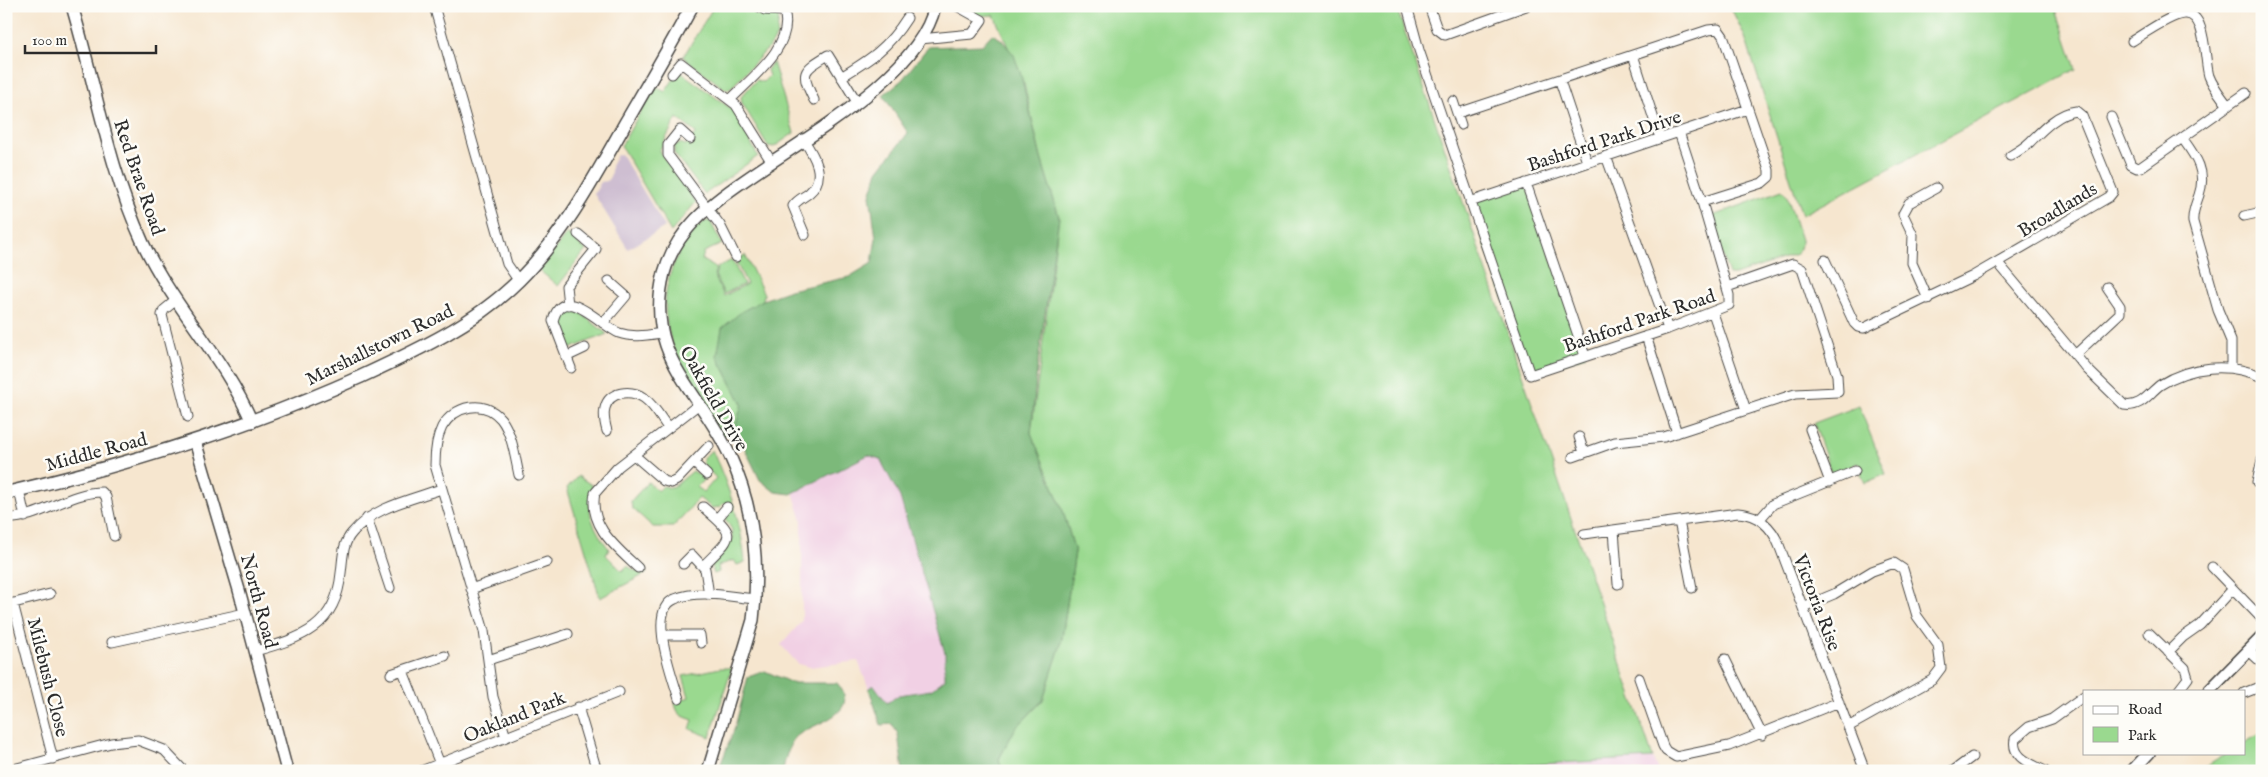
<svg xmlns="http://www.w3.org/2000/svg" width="2268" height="777" viewBox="0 0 2268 777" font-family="'IM FELL English',serif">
  <rect width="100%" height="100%" fill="#fdfcf7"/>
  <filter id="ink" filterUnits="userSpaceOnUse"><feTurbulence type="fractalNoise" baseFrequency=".02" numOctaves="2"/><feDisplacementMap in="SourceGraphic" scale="10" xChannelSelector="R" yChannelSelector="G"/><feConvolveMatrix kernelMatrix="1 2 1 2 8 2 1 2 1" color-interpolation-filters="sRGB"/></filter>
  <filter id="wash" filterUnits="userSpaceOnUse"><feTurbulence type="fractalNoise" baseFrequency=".0096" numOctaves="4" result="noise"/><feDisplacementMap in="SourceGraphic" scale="20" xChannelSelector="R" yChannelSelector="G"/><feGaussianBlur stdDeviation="1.12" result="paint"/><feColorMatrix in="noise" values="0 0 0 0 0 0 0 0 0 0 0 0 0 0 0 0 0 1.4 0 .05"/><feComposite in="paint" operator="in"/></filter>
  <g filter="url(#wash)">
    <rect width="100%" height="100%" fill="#f6e6cf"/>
    <path fill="#f1d0e4" d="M868,455L880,459L900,497L945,653V679L931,690L899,695L887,703L873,686L869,689L858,661L810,667L798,664L781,645L802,621V521L793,492Z
      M1653,758L1658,771H1473L1482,767Z"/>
    <path fill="#cebed1" d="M621,154L665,227L628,249L594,194L601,182L607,181L611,175V166L617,155Z"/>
    <path fill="#9ad98f" stroke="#62825d" d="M714,6H745L761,17L762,15L777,13L779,15L777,35L772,44L730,89H725L683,57Z
      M965,6H1396L1653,758L1482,767L1473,771H1002L999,759L1015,729L1043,700L1061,644L1075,552L1063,511L1031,433L1059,217L1041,158L1024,84L994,15L975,16Z
      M1730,6H2055L2076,69L1802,215L1745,37Z
      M773,62L794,133L774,147L768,146L742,103L741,97L756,80L763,82L769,76L767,70Z
      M679,71L733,110L758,156L705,194L674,153L675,145L680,143L686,145L696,133L677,118L659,151L696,202L671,232L621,146L655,86L665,92Z
      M1526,183L1585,356L1530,375L1470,202Z
      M1782,190L1787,196L1801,240C1801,246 1801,249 1796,254L1735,275H1729L1710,217Z
      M710,221L722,244L704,252L702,260L716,268L714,275L724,296L747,284L735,260L745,255L764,294L763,300L741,312L717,356L742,404L735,428L722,437C685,373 638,316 685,243C691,234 699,220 710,221Z
      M567,233L586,250L558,286L539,270Z
      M732,260L744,284L724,294L715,275L718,267Z
      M570,308L577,310L607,334L569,349C560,337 550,314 570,308Z
      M1859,406L1886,474L1865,483L1861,474V465L1857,463L1838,474L1831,472L1814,423Z
      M712,450C729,487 741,521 745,562L737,565L734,560L718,566L719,572L714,574L711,564L732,540V530L725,518L731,508L724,503L720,507L712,508L699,498L673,527H653L632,508L631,501L648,482L658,491L663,486L672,488L693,471L705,478L697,487L704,492L716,478L703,464V458Z
      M578,476L593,486C584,511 594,529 609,549L606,555L622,571L627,566L636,571L641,568L647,573L600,598L567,488Z
      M720,668H732L710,737L690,729L693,720C682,716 677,715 675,703L689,697L683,676Z
      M2262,733V771H2199L2228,753H2244V743Z"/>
    <path fill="#7bb97a" stroke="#537252" d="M992,34L1001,39L1014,55L1021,75L1041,158L1059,217L1037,369L1031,433L1063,511L1075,552L1061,644L1043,700L1015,729L999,759L1002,771H903L898,734L892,724L881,725L869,689L874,685L887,703L899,695L931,690L945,679V653L900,497L880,459L868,455L791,494L775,492L760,480L735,428L742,404L717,356L722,328L741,312L763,300L790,290L849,277L872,263L876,238L870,195L878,171L908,133L883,95L902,80L928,47L982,45Z
      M765,671L792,683H837C865,716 808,723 795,738C789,744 784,762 783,771H718L734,730L748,677Z"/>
  </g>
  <g filter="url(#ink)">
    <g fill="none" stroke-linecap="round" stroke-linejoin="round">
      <g stroke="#494744" stroke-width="11">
        <path id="minor" d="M434,6L507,264L518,280
          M1407,6L1419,50L1530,375L1668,329L1729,305V295L1702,202L1679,132
          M1429,6L1437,29L1445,35L1526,6
          M920,39L972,34L982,20L957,6
          M2132,41C2145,33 2170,15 2184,14C2207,11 2204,61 2209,76C2213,87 2222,97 2228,106
          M1633,55L1660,138
          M672,74L681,63L736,105L771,161
          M841,77C871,59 888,48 907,18
          M1560,81L1587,162
          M730,100C751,78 795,46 784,11L765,10L758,6
          M814,100C800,72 802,71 828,55L857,102
          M1453,101L1461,125
          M1458,113L1708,30L1718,29L1723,36L1769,170V177L1762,183L1702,202
          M2111,117L2131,165L2137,168L2141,167L2246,93
          M690,139L680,130L668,145V155L720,225L736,257
          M803,139C814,155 828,177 809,193C804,197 797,200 793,206L805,235
          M2183,139C2196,157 2207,172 2199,195C2196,204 2192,212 2193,222L2218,310L2231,341V368
          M1606,156L1668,329
          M1526,183L1585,356
          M1470,202L1748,109
          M2244,216L2262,212
          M1825,260L1854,323L1858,327L1864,328L1973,276L2109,197L2113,192L2082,116L2076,111C2058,113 2042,130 2030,142C2024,148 2017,152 2010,156
          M1998,263L2087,369L2124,405C2141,408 2148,394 2160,385C2190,366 2229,362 2262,377
          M1928,299L1912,263L1913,235L1903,214L1909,203L1936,188
          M175,301L164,310L162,315L188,417
          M568,305L566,286L596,249L578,234
          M1713,313L1746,410
          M603,323L626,296L609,281
          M1646,336L1677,433
          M2075,355L2120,313V306L2107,287
          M566,357L585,348
          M571,368L553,321C563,280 602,327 619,333C633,338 648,335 662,333
          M1810,429L1830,482
          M607,431C605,424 603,416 605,408C609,391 631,389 644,398C654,405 661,418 668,428
          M1579,437L1584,453
          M635,456L664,481L671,483L677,480L709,446
          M1573,457L1615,442L1664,437L1795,394L1838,392L1837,375L1802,269L1793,264L1727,287
          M2262,460L2257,482L2262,488
          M694,463L707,475
          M19,490L25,517
          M703,507C738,537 734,535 703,566
          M6,518C39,520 67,492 102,492L106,497L114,536
          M367,518L390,588
          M717,519L727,507
          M1759,520L1773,504L1855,471
          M1679,521L1692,588
          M1614,530L1618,584
          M1584,534L1738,513C1758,514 1772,527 1779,545L1865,771
          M683,564L692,555L705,569L709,595
          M2212,567L2262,619
          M638,568C617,548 588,526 595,493L618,467L698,405
          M471,589L547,562
          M13,603L53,759
          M6,605L50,594
          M1803,607L1834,594L1872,571L1894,563L1903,569L1917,616L1938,645L1941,668L1932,680L1848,727
          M2149,633L2185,668L2188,678L2178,691
          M663,635H700L701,643
          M112,642L245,613
          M2248,650L2262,663
          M255,651C302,638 336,627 341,573C343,559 342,544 352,533C373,507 410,500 441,489
          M2168,652L2183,637L2200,625L2232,590
          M1725,659L1762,735
          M488,660L568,634
          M403,671L440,764
          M391,674L445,656
          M1639,678L1663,746L1666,751L1676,757L1729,746L1839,702
          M2244,693L2262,686
          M679,699C673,678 646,610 675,599C699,589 731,597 756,599
          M578,707L597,771
          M506,737L493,697L484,631L435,465C435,453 436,439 442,427C454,406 484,398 501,419C512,433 515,457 519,475
          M6,771L111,743L138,740L164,750L184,771
          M421,771L619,692
          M1953,771L1972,757
          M2045,771C2032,764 2011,758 2015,739L2029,727L2052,719L2084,696"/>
      </g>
      <g stroke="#494744" stroke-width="14">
        <path id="tertiary" d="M72,6C96,86 108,167 143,243C173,307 224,357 252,422
          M195,441L239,590L287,771
          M2209,691L2262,637
          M708,771L753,620C760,563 754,508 730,456C700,390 643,356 664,273C676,230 710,204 745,180C801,140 920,76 935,6
          M2132,771L2149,753"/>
      </g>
      <g stroke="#494744" stroke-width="15">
        <path id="secondary" d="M6,493C128,465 246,428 360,377C416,351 475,324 519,280C564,235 595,177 626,122C648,84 671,45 692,6"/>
      </g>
      <use href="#minor" stroke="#fff" stroke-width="9"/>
      <use href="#tertiary" stroke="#fff" stroke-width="11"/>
      <use href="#secondary" stroke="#fff" stroke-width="12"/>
    </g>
  </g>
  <g text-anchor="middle" stroke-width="5" stroke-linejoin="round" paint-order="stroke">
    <g font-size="19" fill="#2b2b2b" stroke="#fdfcf7">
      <text transform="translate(1604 140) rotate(-18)" y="7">Bashford Park Drive</text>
      <text transform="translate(140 177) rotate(71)" y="7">Red Brae Road</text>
      <text transform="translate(2057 209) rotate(-31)" y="7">Broadlands</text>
      <text transform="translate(1639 320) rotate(-19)" y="7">Bashford Park Road</text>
      <text transform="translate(379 344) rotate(-26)" y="7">Marshallstown Road</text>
      <text transform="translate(715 398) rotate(60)" y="7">Oakfield Drive</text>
      <text transform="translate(96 451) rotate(-15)" y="7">Middle Road</text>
      <text transform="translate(260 601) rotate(75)" y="7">North Road</text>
      <text transform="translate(1818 602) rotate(69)" y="7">Victoria Rise</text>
      <text transform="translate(49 677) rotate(76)" y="7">Milebush Close</text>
      <text transform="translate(514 716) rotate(-22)" y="7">Oakland Park</text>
    </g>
  </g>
  <rect width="2268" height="777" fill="none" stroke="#fdfcf7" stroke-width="25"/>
  <rect x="2083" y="690" width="162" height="65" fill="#fdfcf7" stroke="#a9a8a5"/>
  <rect x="2093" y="706" width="25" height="8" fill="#ffffff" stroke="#a9a8a5"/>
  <text x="2128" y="714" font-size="15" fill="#2b2b2b">Road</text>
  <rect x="2093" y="727" width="25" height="15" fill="#9ad98f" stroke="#a9a8a5"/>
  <text x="2128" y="740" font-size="15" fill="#2b2b2b">Park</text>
  <path d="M25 45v8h131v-8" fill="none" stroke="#2b2b2b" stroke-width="2.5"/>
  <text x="32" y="45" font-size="15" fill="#2b2b2b" stroke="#fdfcf7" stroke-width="4" paint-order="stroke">100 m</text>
</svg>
